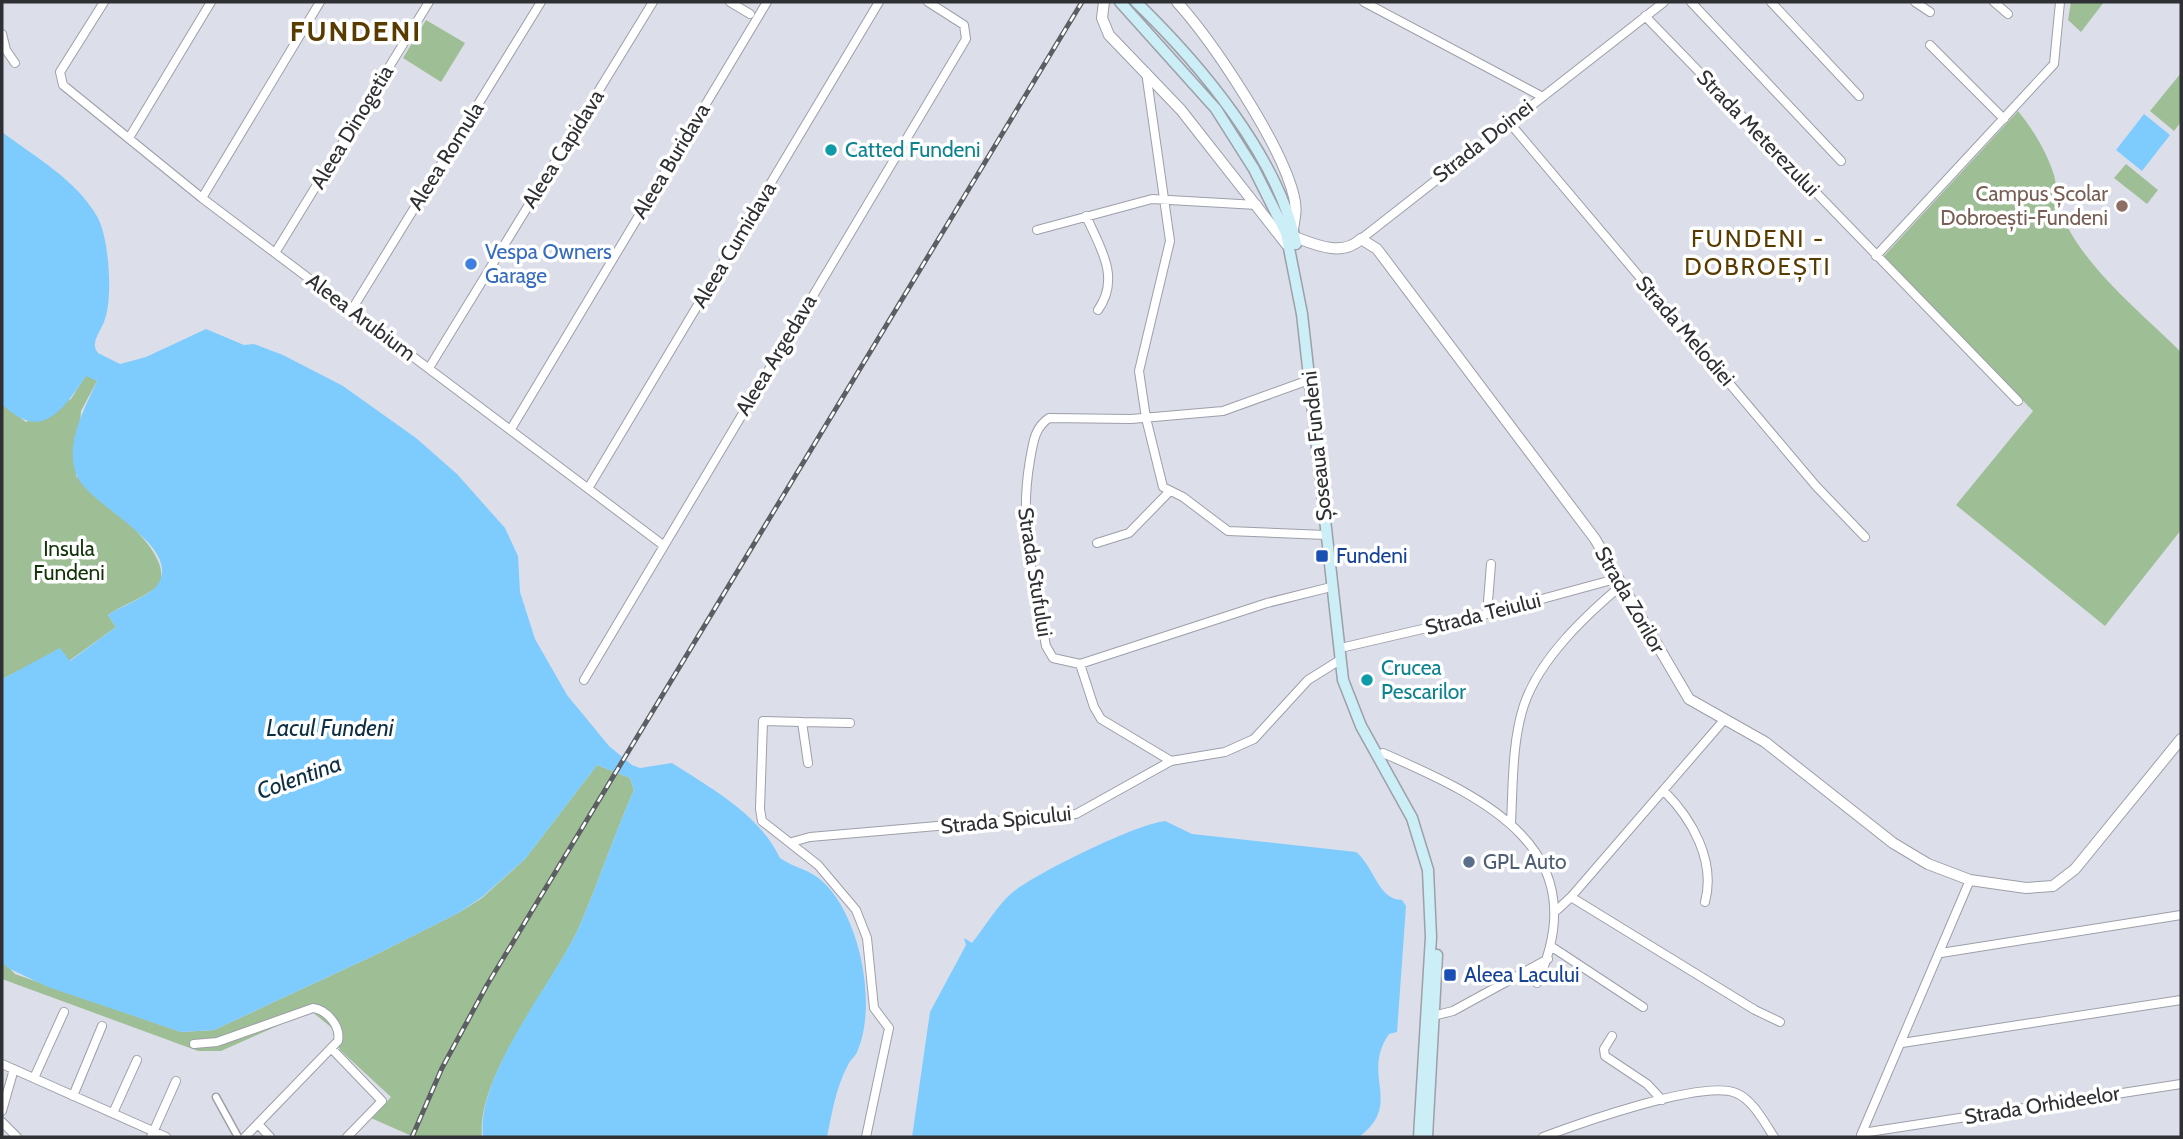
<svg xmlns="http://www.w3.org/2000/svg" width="2183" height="1139" viewBox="0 0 2183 1139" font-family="Cabin,sans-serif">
  <rect width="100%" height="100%" fill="#dcdee9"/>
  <path fill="#9ebf96" d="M2071,2H2104L2081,32L2068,20Z
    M426,20L465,43L441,82L403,58Z
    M2181,73V122L2174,131L2150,111Z
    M2018,111C2032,128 2046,151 2053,172C2057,183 2056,197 2060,209C2078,263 2142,313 2181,352V530L2105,626L1956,505L2033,411L1883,257Z
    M2126,164L2158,190L2147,204L2114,178Z
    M86,375L97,381L81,411L76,476C97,496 176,553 159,584C154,593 119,607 108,615L116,627L69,661L25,668L2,679V404L26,422L71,399Z
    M597,765L630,778L634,790C614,835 599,881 580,925C555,982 476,1075 482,1137H414L371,1118L391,1097L340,1050L332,1028L311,1011L221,1051H198L2,979V960L15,974L181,1032L214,1030L375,955L460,912L482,898L525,859Z"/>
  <path fill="#7eccfe" d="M2144,114L2170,135L2142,171L2116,150Z
    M2,132C35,157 77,180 98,218C109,240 113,296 105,319C102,330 89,343 98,353L120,364L146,357L206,329L244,345L254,344L283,355L343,386L416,438L457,474L505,528L518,556L520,592L535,639L567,695L609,746L632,765L640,768L672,763C712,789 759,814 780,858C794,868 809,869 822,881C860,915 878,1005 857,1052C855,1057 850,1060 848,1065C836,1087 832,1113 827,1137H483C476,1073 554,983 580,925C599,881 614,835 634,790L630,778L597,765L525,859L482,897L460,912L375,955L214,1030L181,1032L48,987L8,968L2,962V679L60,648L70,661L116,627L108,615C120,607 152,595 158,584C183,545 86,504 76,474C65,442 85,408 97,381L86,376C63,410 41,443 2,404Z
    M1165,821L1192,834L1356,852C1374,866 1378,900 1402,900L1406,906L1397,1032L1389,1034C1360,1076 1404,1103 1359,1137H912L930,1012L966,945L964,938L972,943C985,927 997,905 1013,892C1037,873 1136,824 1165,821Z"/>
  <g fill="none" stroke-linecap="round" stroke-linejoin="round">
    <g stroke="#9d9fa9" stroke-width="9">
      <path id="pedestrian" d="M216,1097L238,1137"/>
    </g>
    <g stroke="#9d9fa9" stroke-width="10">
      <path id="minor" d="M104,2L60,72L63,85L202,198L663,545
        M730,2L750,14
        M1364,2L1541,96
        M1691,2L1841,161
        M1771,2L1859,96
        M1915,2L1930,12
        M1994,2L2008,14
        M1645,16L2018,401
        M2,34L6,50L15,63
        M1930,45L2004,119
        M1146,72L1170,241L1139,371L1146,418L1163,487L1183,497L1228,531L1326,535
        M1508,121L1816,486L1865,537
        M129,138L211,2
        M202,198L320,2
        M1086,216C1100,247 1121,278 1098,310
        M1037,230L1152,199L1257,205
        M1361,239L1664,2
        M275,253L429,2
        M1876,256L2054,64L2060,2
        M351,311L541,2
        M429,368L653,2
        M1309,380L1223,411L1131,419L1049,418C1034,428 1033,444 1030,460C1018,529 1034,580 1046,646L1053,658L1080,664L1267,603L1331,587
        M511,429L767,2
        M589,487L879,2
        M1097,543L1129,533L1169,492
        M1487,614L1491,564
        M1345,647L1487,614L1619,578
        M1080,664L1094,707L1101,719L1171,761
        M584,680L966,39L964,25L928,2
        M802,722L850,723
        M1383,753C1486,798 1598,850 1537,983
        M808,763L802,722L763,721L760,809L762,821L818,865L856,910L867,938L874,1008L889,1028L866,1137
        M1664,791C1692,819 1716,861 1705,902
        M1511,823C1513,785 1512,741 1524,705C1540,658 1586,615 1623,584
        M792,842L810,837L1076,814L1171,761L1225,752L1254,739L1308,680L1340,660
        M1571,897L1755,1010L1780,1022
        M1557,910L1571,897L1724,720
        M1552,947L1643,1007
        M1941,953L2181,915
        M1429,1017L1453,1011L1548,959
        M1612,1036L1604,1049L1605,1056L1647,1084L1662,1100
        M1902,1043L2181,1000
        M194,1044L217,1042L313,1008C327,1010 341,1026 338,1041L245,1137
        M331,1048L382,1101L347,1137
        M2,1064L166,1137
        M34,1078L64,1012
        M73,1096L102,1026
        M2,1111L14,1069
        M113,1113L137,1060
        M2,1122L17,1137
        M258,1124L270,1137
        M1862,1133L2181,1084
        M1861,1135L1970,880
        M151,1137L176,1081
        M1543,1137C1578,1124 1703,1079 1736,1093C1753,1100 1764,1122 1774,1137"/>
    </g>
    <g stroke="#9d9fa9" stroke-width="12">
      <path id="tertiary" d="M1104,2L1102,18L1109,35L1181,110L1287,245
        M1177,2C1213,42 1282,145 1294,197C1297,208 1295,218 1293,229
        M1295,237C1316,245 1342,257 1361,239L1377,249L1595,539L1689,699L1765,742L1893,843L1928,864L1970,880L2026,888L2053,886L2075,869L2181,739"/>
    </g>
    <g stroke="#9d9fa9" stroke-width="13">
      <path id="secondary" d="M1120,2L1216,109L1254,169L1286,233L1302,314L1343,680L1361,726L1412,818L1428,870L1431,937L1419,1137
        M1136,2C1199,63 1278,156 1296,244
        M1427,1137L1437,955"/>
    </g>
    <use href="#pedestrian" stroke="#fff" stroke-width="6"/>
    <use href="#minor" stroke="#fff" stroke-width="8"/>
    <use href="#tertiary" stroke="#fff" stroke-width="10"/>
    <use href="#secondary" stroke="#cceef6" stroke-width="10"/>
    <g stroke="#5c5e63" stroke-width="5">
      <path id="rail" d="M412,1137L442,1068L487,985L1082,2"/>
    </g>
    <use href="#rail" stroke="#fff" stroke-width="2.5" stroke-dasharray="8" stroke-linecap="butt"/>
  </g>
  <g fill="#0f9aa8" stroke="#fff" stroke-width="2.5">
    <circle cx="831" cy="150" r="7"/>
    <circle cx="1367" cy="680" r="7"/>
  </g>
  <circle fill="#8d6e63" stroke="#fff" stroke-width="2.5" cx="2122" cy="206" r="7"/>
  <circle fill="#3f7fe0" stroke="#fff" stroke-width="2.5" cx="471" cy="264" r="7"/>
  <g fill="#1a4fb4" stroke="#fff" stroke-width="2.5">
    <rect x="1315" y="549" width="14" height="14" rx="3.5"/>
    <rect x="1443" y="968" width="14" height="14" rx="3.5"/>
  </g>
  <circle fill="#5c6f8a" stroke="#fff" stroke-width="2.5" cx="1469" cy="862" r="7"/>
  <g text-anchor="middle" stroke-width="7" stroke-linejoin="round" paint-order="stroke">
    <g font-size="21" fill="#2f3034" stroke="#fff">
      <text transform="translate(352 127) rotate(-59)" y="7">Aleea Dinogetia</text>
      <text transform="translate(1758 133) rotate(46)" y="7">Strada Meterezului</text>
      <text transform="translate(1483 141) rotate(-38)" y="7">Strada Doinei</text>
      <text transform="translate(563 149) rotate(-58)" y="7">Aleea Capidava</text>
      <text transform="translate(446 156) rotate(-58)" y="7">Aleea Romula</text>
      <text transform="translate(671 161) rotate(-59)" y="7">Aleea Buridava</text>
      <text transform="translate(734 245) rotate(-59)" y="7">Aleea Cumidava</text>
      <text transform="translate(361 317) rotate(37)" y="7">Aleea Arubium</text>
      <text transform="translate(1685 331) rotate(49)" y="7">Strada Melodiei</text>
      <text transform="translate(776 355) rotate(-59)" y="7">Aleea Argedava</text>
      <text transform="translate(1317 446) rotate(-96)" y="7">Șoseaua Fundeni</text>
      <text transform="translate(1035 572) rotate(81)" y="7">Strada Stufului</text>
      <text transform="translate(1630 600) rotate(60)" y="7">Strada Zorilor</text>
      <text transform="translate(1483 614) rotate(-14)" y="7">Strada Teiului</text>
      <text transform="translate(1006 820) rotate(-6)" y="7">Strada Spicului</text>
      <text transform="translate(2042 1105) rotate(-9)" y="7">Strada Orhideelor</text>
    </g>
    <g font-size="21" fill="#0d838f" stroke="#fff" text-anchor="start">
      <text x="845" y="157">Catted Fundeni</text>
      <text x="1381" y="675">Crucea<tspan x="1381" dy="24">Pescarilor</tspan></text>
    </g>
    <g font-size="21" fill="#785e54" stroke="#fff" text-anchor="end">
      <text x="2108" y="201">Campus Școlar<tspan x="2108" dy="24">Dobroești-Fundeni</tspan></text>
    </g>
    <g font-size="21" fill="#366cbe" stroke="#fff" text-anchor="start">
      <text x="485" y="259">Vespa Owners<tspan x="485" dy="24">Garage</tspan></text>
    </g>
    <g font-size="21" fill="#113307" stroke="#fff">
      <text x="69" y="556">Insula<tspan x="69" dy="24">Fundeni</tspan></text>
    </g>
    <g font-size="21" fill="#164399" stroke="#fff" text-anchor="start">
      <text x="1336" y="563">Fundeni</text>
      <text x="1464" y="982">Aleea Lacului</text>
    </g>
    <g font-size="21" fill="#4e5e75" stroke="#fff" text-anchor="start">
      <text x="1483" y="869">GPL Auto</text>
    </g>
    <g font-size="23" font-style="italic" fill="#0c2f43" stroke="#fff">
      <text x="330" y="736">Lacul Fundeni</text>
      <text transform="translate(299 777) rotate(-20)" y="8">Colentina</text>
    </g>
    <g font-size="24" letter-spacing="2" fill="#593b00" stroke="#fff">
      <text x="1758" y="247">FUNDENI -<tspan x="1758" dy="28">DOBROEȘTI</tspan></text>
    </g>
    <g font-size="28" font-weight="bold" letter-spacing="2" fill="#593b00" stroke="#fff">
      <text x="356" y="41">FUNDENI</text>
    </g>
  </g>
  <rect width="2183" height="1139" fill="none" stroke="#2f3034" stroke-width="7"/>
</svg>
